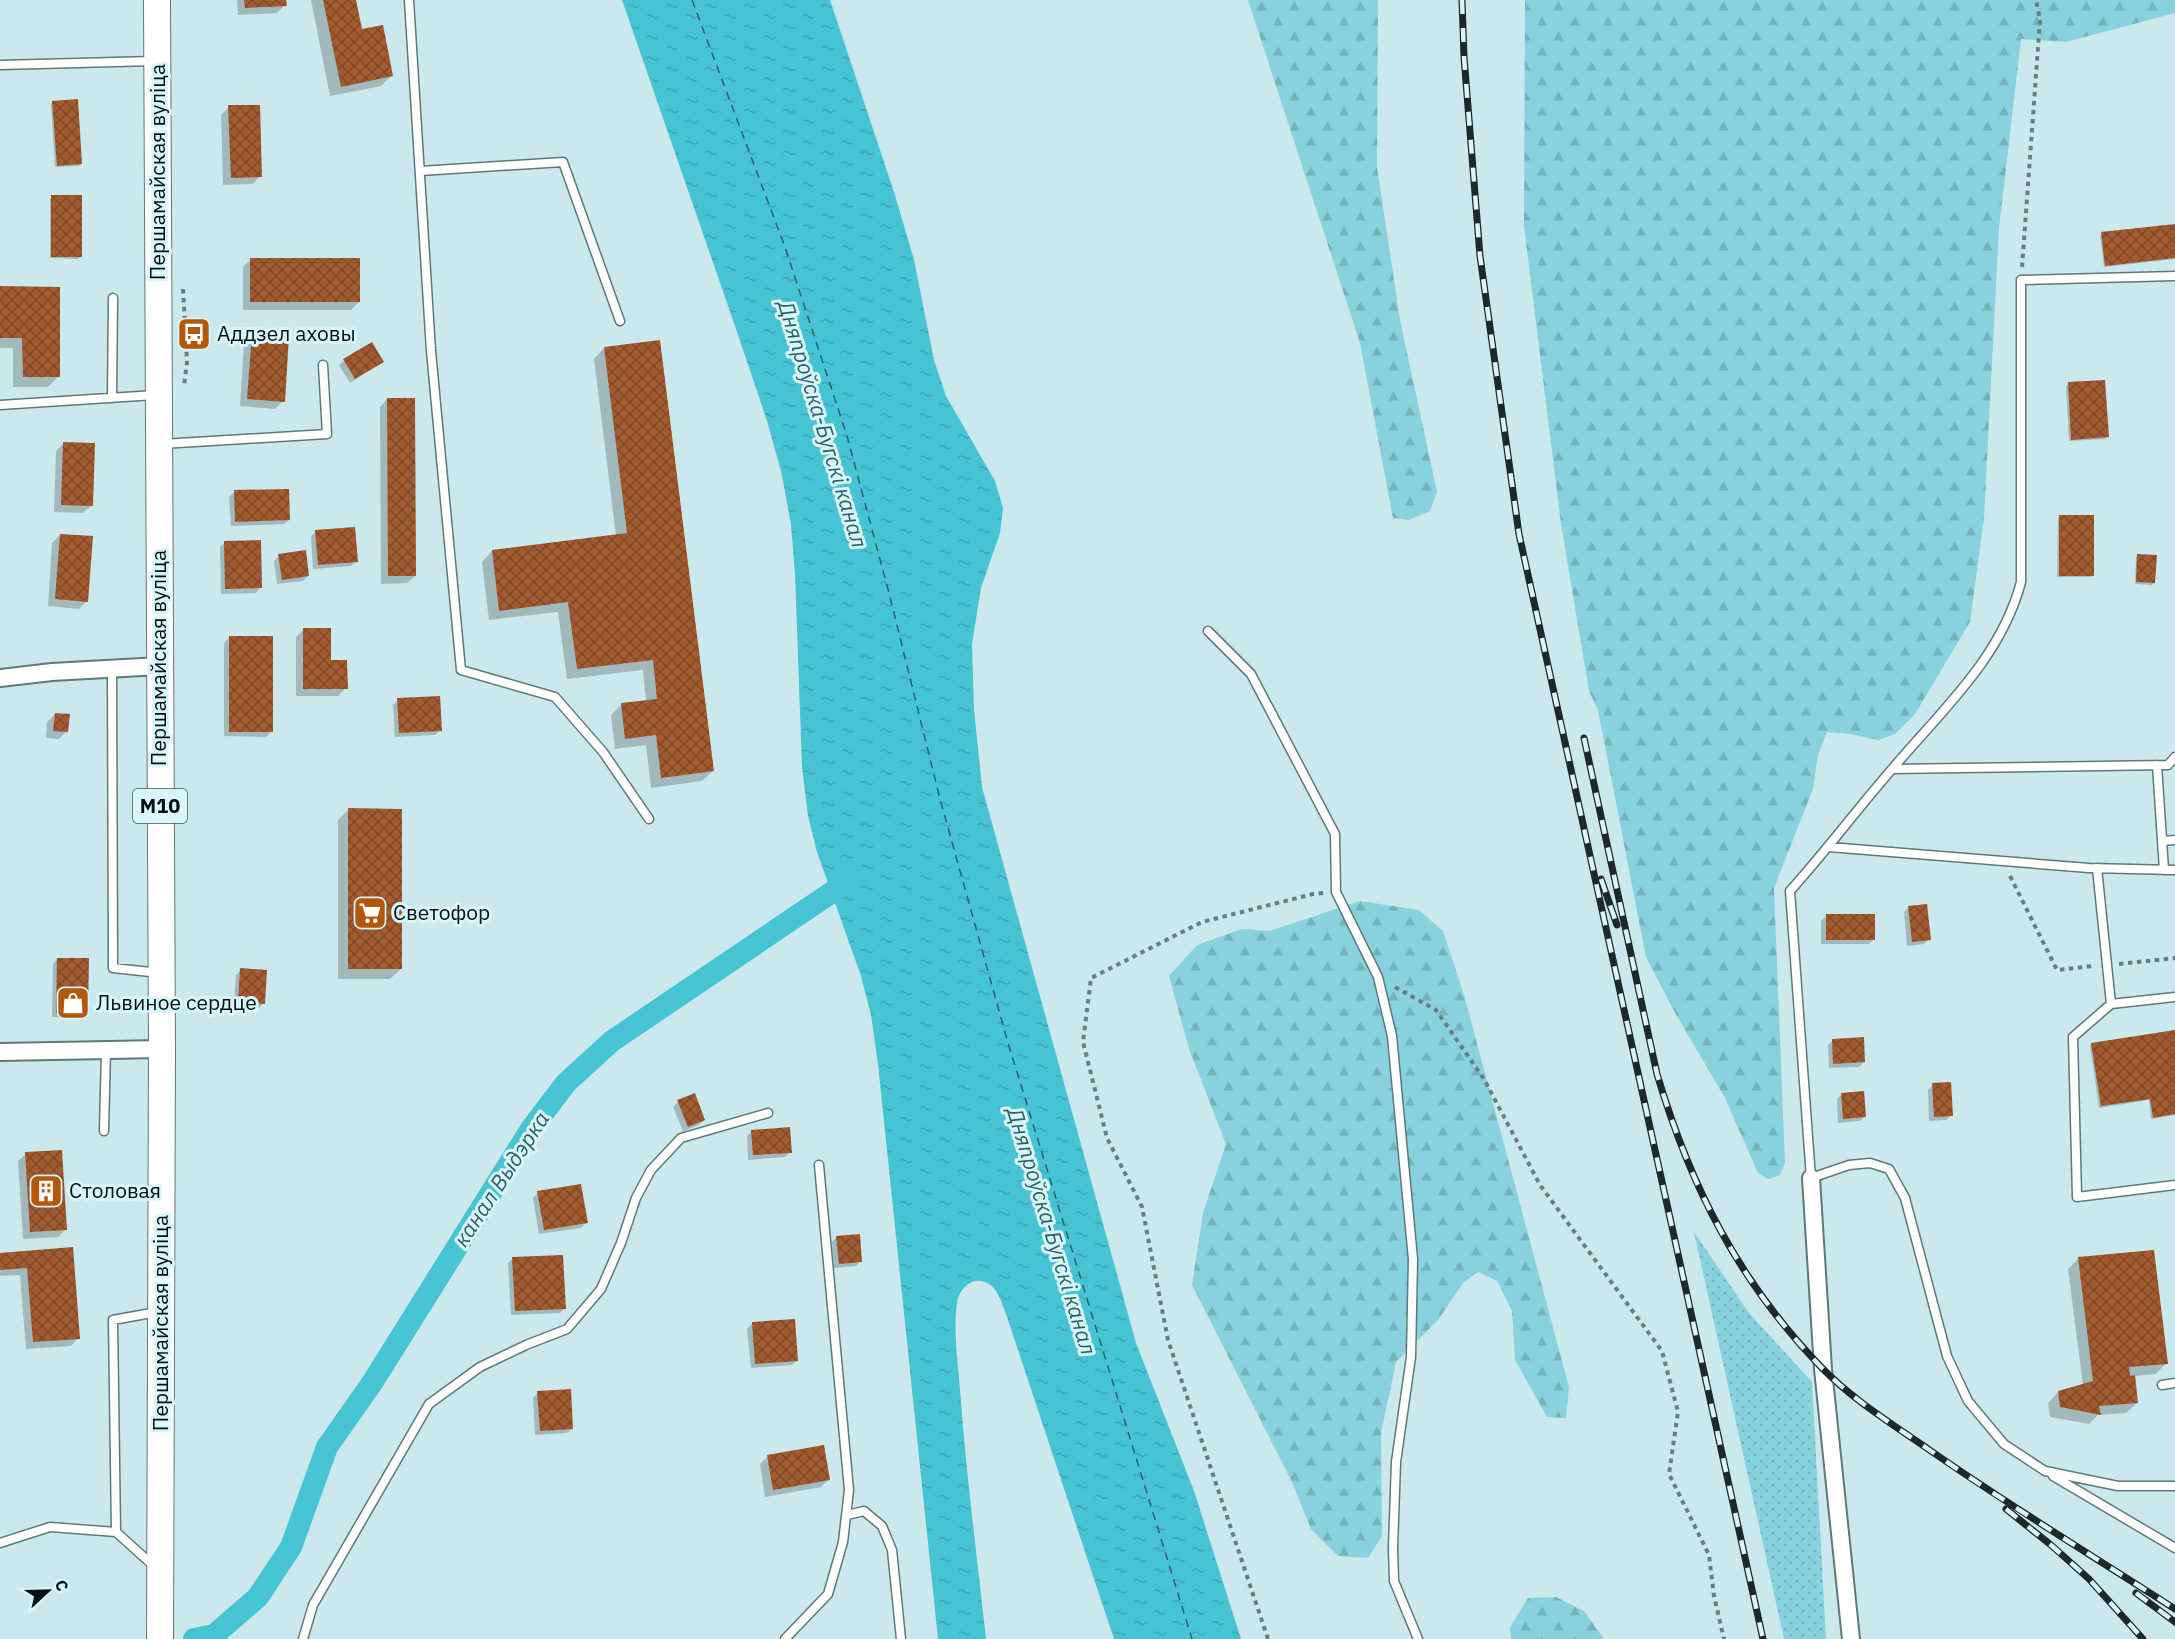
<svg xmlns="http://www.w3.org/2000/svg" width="2175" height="1639" viewBox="0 0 2175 1639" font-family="'IBM Plex Sans',sans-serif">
  <defs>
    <pattern id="grass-dots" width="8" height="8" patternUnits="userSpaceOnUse" patternTransform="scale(1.5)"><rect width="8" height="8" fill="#87d2dc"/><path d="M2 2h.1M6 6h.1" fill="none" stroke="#73b3bc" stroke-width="1.8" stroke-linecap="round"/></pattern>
    <pattern id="forest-firs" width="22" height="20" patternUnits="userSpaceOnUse" patternTransform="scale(1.5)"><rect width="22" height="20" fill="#87d2dc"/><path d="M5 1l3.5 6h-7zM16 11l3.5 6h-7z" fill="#73b3bc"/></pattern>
    <pattern id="water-ripples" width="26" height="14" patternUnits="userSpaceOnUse" patternTransform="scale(1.5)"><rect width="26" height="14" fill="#47c4d4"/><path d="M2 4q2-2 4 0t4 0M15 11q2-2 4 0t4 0" fill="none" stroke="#3da7b5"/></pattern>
    <pattern id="building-cross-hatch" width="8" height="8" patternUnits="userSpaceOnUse" patternTransform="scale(1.5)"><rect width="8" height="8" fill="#a25b30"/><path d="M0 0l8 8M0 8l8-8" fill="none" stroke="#824a27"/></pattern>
  </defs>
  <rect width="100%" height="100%" fill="#cbe8ec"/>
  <path fill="url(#grass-dots)" d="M1694,1232L1749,1313L1812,1382L1826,1639H1784Z"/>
  <path fill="url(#forest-firs)" d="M1248,0H1378L1377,167L1400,320L1437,492L1430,511L1409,520L1393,518L1360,343Z
    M1525,0H2175V13L2066,42L2021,39L1999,228L1984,518L1970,622L1915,714L1895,734L1878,740L1850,734L1827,732L1818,755L1813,789L1774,888L1785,1163L1780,1175L1768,1179L1758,1173L1725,1098L1673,1009L1646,957L1598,710L1589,691L1561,524L1524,226Z
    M1360,901L1419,910L1443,931L1464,995L1569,1387L1566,1418L1547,1417L1515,1360L1512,1311L1497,1281L1478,1272L1463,1283L1438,1320L1396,1362L1381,1433L1382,1536L1368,1558L1338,1556L1311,1529L1292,1482L1192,1285L1203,1213L1226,1144L1189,1049L1169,976L1197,945L1242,929L1270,931Z
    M1556,1597L1584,1611L1604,1639H1511L1510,1627L1528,1598Z"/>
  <path fill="url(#water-ripples)" d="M622,0H830L895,195L914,260L934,360L946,396L995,481L1003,508L1000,533L981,588L972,644L974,709L982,787L1136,1343L1194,1491L1241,1639H1114L1005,1311C1001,1301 998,1290 989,1284C974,1274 959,1288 957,1303C953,1331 958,1361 960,1389C966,1473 977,1556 986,1639H938L878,1064L871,1015L861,976L817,852L808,816L802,767L795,574L791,525L782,475L767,421L735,326Z"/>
  <path fill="#0003" d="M237,0H285V5L277,13L238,15Z
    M311,0H354L360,31L391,76L381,86L330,96Z
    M53,102L81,164L79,166L55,167L51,104Z
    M229,107L260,176L253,184L223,185L221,115Z
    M52,197L80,257L78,259L50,258V199Z
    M2175,226V259L2104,267L2100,236L2102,234Z
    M251,259L359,302L351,310H243V267Z
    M0,288L59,376L48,387H13V348H0Z
    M252,335L283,401L275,409L240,406L244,343Z
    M604,348L713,771L702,781L651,788L646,745L615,749L611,715L621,705L646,702L643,670L567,679L558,612L489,620L482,562L492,551L616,536L594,359Z
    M344,361H382L350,383L339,365Z
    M2068,384L2107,437L2105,439L2069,441L2066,386Z
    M387,399L415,576L407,583L381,584L380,407Z
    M64,443L91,506L83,513L54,512L56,451Z
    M234,492L289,520L284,524L231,526L229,497Z
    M2060,516L2093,575L2091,577H2057L2058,518Z
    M315,532L356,561L351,566L313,569L311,537Z
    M60,535L87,601L79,609L48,606L52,543Z
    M225,542L260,588L256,593L221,594L220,547Z
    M2138,555L2154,583L2152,585L2135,584L2136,557Z
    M279,556L308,576L303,581L277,584L274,561Z
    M304,629L329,661L346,688L338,696H296V637Z
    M229,638L271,732L266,737L224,736V643Z
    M398,700L440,730L435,735L395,737L393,705Z
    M55,714L67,731L59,739L46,738L47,722Z
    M348,810L401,969L390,979H338V820Z
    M1909,907L1929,939L1924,944L1907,946L1904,912Z
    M1826,916L1874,939L1869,944H1821V921Z
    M57,959L86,1013L81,1018L52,1017L53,964Z
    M241,970L264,1003L259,1008L234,1007L236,975Z
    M2175,1032V1115L2151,1119L2149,1100L2099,1108L2090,1046L2092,1044Z
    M1833,1040L1864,1062L1859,1067L1829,1068L1828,1045Z
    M1933,1085L1951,1115L1946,1120L1929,1121L1928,1090Z
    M1842,1094L1865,1116L1860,1121L1838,1123L1837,1099Z
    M678,1102L704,1120L699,1125L683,1131L673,1107Z
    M752,1131L790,1152L785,1157L748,1160L747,1136Z
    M26,1154L66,1229L58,1237L23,1239L18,1161Z
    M538,1193L586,1223L581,1228L539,1234L533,1198Z
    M837,1237L860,1262L856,1266L834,1268L832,1242Z
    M71,1249L78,1338L71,1346L26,1349L20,1275L0,1276V1254Z
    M513,1258L565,1308L560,1313L511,1315L508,1263Z
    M2079,1258L2166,1363L2156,1374L2134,1376L2137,1403L2126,1413L2098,1415L2089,1424L2050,1417L2048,1403L2058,1392L2083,1385L2068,1269Z
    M752,1324L797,1360L792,1365L751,1368L747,1329Z
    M538,1393L572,1429L567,1433L535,1435L533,1398Z
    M767,1457L829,1479L821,1487L765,1497L760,1464Z"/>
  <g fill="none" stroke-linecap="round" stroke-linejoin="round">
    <path stroke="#47c4d4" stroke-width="22" d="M194,1639L214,1635L258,1597L291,1547L327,1447L372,1383L531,1129L566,1083L612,1041L856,876"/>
    <path stroke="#2c6066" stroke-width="1.5" stroke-dasharray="8 6" stroke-linecap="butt" d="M692,0L785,247L847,436L889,593L940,799L1008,1043L1192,1639"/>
  </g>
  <path fill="url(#building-cross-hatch)" d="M244,0H286L287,6L245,8Z
    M323,0H356L362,29L383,25L393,76L341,87Z
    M78,99L82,164L57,166L52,101Z
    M228,105H260L262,177L231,178Z
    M51,195H82V257H51Z
    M2175,224V258L2105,266L2101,232Z
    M250,258H360V302H250Z
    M0,286L60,287V377H23L22,338H0Z
    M252,334L289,336L285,402L247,399Z
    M660,340L714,771L661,778L656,735L625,739L621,703L657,699L653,660L577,669L568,602L499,611L492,550L627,533L604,347Z
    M372,342L384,362L355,379L343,359Z
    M2105,380L2109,437L2071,440L2068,382Z
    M387,398H415L416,576H388Z
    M63,442L95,443L93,506L61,505Z
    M289,489L290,520L235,522L234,490Z
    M2059,515H2094V576H2059Z
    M355,527L358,562L318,565L315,530Z
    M60,534L93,536L88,602L55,599Z
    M261,540L262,588L225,589L224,541Z
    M306,550L309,576L282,580L278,554Z
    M2137,554L2157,555L2155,583L2136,582Z
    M303,628H331V660H347L348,689H303Z
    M229,636H273V732H229Z
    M440,696L442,731L399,733L397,698Z
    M55,713L70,714L68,732L53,731Z
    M348,808L402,809V969H348Z
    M1927,904L1931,940L1912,942L1908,906Z
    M1826,914H1875V940H1826Z
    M57,958H89L88,1013H56Z
    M240,968L267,970L265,1004L238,1002Z
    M2175,1030V1114L2153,1118L2150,1099L2101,1106L2091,1043Z
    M1864,1037L1865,1062L1833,1064L1832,1039Z
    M1951,1082L1953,1116L1934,1117L1932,1083Z
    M1864,1091L1866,1117L1843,1119L1841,1093Z
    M695,1093L705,1120L688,1127L677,1100Z
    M790,1127L792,1153L753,1155L751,1130Z
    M62,1150L67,1230L30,1232L25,1152Z
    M581,1184L588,1223L544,1230L537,1191Z
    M860,1234L862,1262L839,1264L836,1236Z
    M73,1247L80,1339L33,1342L27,1268L0,1270V1253Z
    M2154,1250L2168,1364L2129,1367L2130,1376L2135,1375L2138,1403L2099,1406L2101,1415L2060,1407L2058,1391L2093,1381L2078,1257Z
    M563,1255L566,1309L515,1311L512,1257Z
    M795,1319L798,1361L755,1364L752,1322Z
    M571,1389L573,1429L540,1431L537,1391Z
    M824,1445L830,1480L773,1490L767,1455Z"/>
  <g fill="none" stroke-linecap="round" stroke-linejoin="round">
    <g stroke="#5e787b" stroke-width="11">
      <path id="lane" d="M409,0L431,351L461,670L555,697L603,752L649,819
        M0,65L154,61
        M420,171L563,162L620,321
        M2175,276L2021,280V582C2001,658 1942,710 1893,768C1858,808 1826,851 1790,891L1811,1178L1849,1165L1870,1163L1889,1169L1905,1198L1947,1356L1968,1401L2004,1444L2045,1471L2118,1486H2175
        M112,398L113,298
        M0,405L155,395
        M162,444L327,434L323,365
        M1208,631L1251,674L1335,834L1336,892L1378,977L1392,1036L1413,1259L1411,1357L1396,1462L1393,1548L1394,1581L1418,1639
        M112,668L113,968L160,973
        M2157,765L2164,870
        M1892,769L2168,765L2175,757
        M2162,841L2175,840
        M1829,847L2089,868L2175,870
        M2097,868L2111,1004L2175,997
        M2111,1004L2073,1037L2077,1197L2175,1185
        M104,1131L106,1050
        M2162,1385L2175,1383
        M2053,1476L2175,1548
        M847,1515L864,1511L882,1526L892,1550L901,1639
        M0,1543L50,1527L116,1532
        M156,1568L116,1532L113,1320L157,1312
        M303,1639L313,1605L429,1404L480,1367L526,1345L567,1329L601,1289L621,1243L636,1198L651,1170L681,1138L768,1113
        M785,1639L828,1594L843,1542L849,1490L819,1165"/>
    </g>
    <g stroke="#5e787b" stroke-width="20">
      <path id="street" d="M0,678L52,672L160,666
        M0,1052L162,1049
        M1811,1178L1823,1369L1851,1639"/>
    </g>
    <g stroke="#5e787b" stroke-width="28">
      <path id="primary" d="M157,0L162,1049L160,1639"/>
    </g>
    <path stroke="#6a7e80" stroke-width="4" stroke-dasharray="4.5 4.5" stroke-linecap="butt" d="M2022,267L2040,20L2036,0
      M183,289L187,362L184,386
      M2010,876L2057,970L2094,966
      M2119,964L2175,958
      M1395,987L1436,1010L1484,1079L1540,1185L1662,1351L1678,1412L1669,1474L1709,1555L1714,1596L1724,1639
      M1268,1639L1168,1340L1142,1207L1107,1138L1083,1042L1091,978L1202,922L1313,894L1324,893"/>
    <use href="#lane" stroke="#fff" stroke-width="8"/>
    <use href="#street" stroke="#fff" stroke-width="16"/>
    <use href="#primary" stroke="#fff" stroke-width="26"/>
    <g stroke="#1d2829" stroke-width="7">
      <path id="rail" d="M1462,0L1464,57L1480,256L1519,534L1763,1639
        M1584,738L1657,1074C1691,1188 1739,1282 1822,1368C1854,1401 1894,1425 1931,1451C2010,1506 2093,1556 2175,1609
        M1601,879L1617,925
        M2006,1509L2051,1545L2089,1579L2143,1639
        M2136,1593L2175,1622"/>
    </g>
    <use href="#rail" stroke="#d8f5f9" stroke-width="4.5" stroke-dasharray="14" stroke-linecap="butt"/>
  </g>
  <defs>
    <g id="bus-square" transform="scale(1.725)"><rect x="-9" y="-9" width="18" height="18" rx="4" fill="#b5560d" stroke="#d8f5f9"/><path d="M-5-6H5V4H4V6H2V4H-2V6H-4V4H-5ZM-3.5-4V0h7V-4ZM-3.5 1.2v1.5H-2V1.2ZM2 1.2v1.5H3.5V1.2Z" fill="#fff"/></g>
    <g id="supermarket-square" transform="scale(1.725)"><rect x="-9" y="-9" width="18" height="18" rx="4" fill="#b5560d" stroke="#d8f5f9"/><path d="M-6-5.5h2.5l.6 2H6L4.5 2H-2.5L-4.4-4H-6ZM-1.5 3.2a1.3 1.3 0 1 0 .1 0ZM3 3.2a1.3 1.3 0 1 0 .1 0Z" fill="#fff"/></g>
    <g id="shop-square" transform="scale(1.725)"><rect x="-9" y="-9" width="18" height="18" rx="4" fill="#b5560d" stroke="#d8f5f9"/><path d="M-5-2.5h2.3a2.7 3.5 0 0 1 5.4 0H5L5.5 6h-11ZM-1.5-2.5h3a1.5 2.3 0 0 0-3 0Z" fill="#fff"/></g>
    <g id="building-square" transform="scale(1.725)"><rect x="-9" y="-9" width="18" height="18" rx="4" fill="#b5560d" stroke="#d8f5f9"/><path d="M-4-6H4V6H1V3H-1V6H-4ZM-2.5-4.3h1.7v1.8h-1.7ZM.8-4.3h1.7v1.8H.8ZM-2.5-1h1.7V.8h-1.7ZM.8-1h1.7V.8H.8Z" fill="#fff"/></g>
  </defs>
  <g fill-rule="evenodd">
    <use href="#bus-square" x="194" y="334"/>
    <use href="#supermarket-square" x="370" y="913"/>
    <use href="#shop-square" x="73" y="1003"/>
    <use href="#building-square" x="46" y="1191"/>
  </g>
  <g text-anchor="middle" stroke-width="6" stroke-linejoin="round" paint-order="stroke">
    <rect fill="#d8f5f9" stroke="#455456" stroke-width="1.5" x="133" y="789" width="54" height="34" rx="4.5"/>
    <g font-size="20" font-weight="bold" fill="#060f10">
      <text x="160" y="813">М10</text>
    </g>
    <g font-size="21" fill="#060f10" stroke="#d8f5f9">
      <text transform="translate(158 172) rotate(-90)" y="7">Першамайская вуліца</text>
      <text transform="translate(159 658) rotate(-90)" y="7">Першамайская вуліца</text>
      <text transform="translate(161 1323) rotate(-90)" y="7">Першамайская вуліца</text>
    </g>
    <g font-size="21" fill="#060f10" stroke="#d8f5f9" text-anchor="start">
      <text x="217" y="341">Аддзел аховы</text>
      <text x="393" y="920">Светофор</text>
      <text x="96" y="1010">Львиное сердце</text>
      <text x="69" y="1198">Столовая</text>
    </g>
    <g font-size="22" font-style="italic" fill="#2c6066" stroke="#d8f5f9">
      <text transform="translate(823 424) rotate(73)" y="8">Дняпроўска-Бугскі канал</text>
      <text transform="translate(501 1179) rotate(-57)" y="8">канал Выдэрка</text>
      <text transform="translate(1052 1231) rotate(73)" y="8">Дняпроўска-Бугскі канал</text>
    </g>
  </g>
  <g transform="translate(48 1591) rotate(68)" stroke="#d8f5f9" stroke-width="4.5" paint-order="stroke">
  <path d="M0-4.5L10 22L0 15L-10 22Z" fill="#060f10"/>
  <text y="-9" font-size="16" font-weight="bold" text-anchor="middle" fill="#060f10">С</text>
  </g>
</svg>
